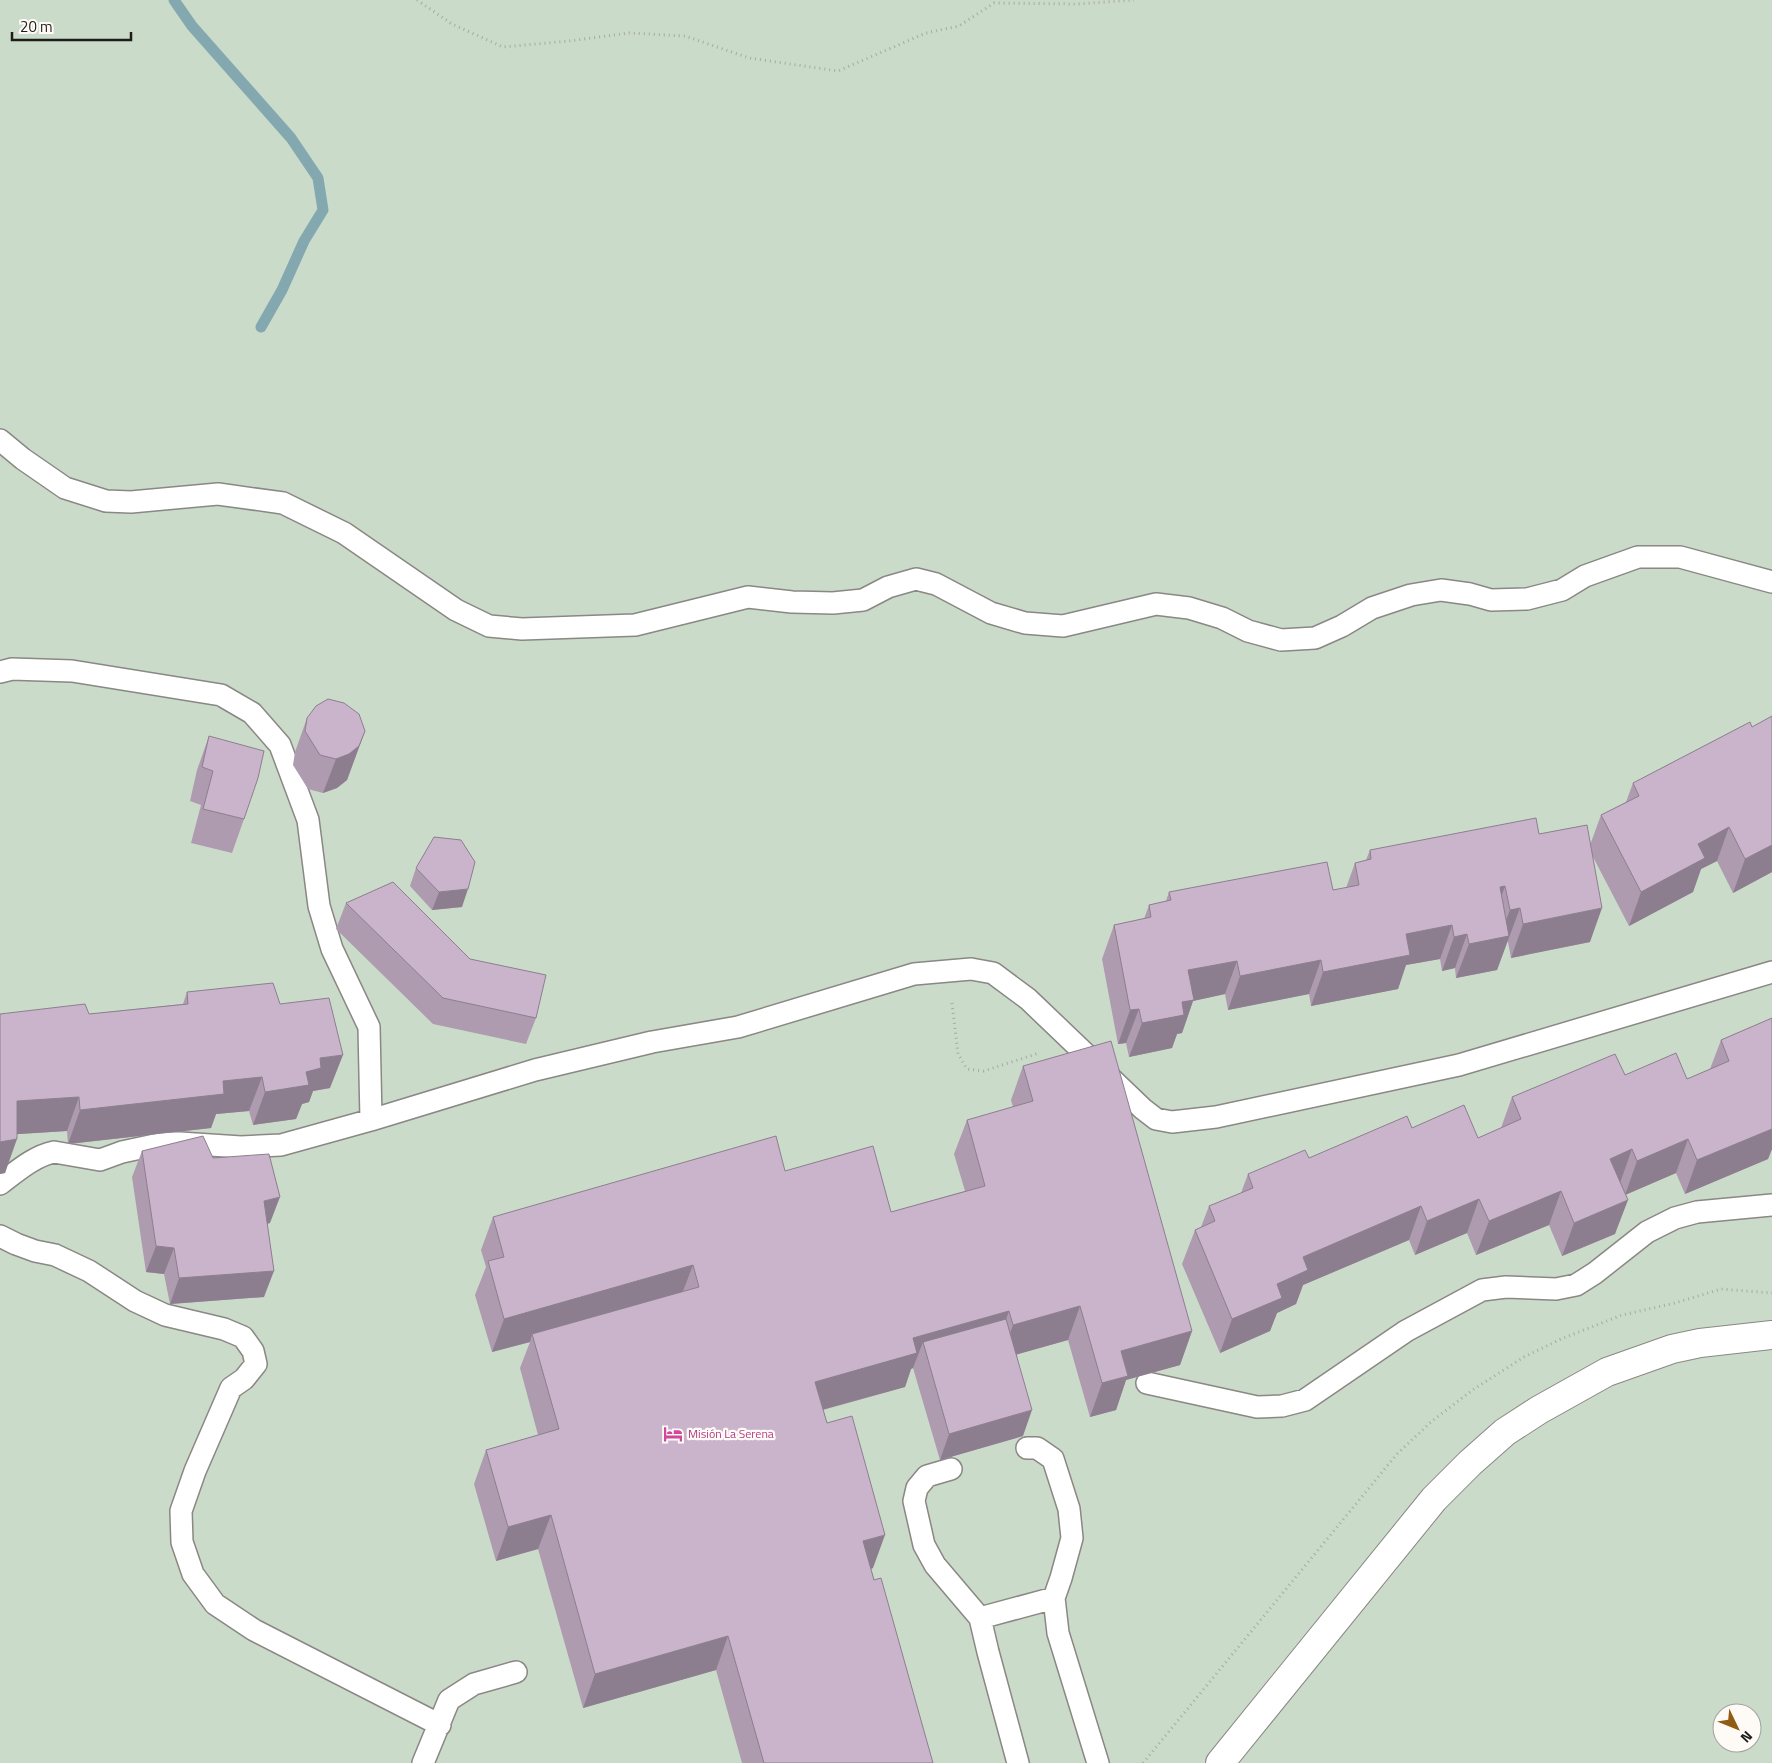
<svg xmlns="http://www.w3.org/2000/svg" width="1772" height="1763" viewBox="0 0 1772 1763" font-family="'Titillium Web',sans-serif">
  <rect width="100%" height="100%" fill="#f0edea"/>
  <path fill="#cadcc9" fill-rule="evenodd" d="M0,0H1772V1763H0ZM1722,1713H1752V1743H1722Z"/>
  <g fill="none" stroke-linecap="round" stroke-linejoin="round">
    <path stroke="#84a8af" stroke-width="11" d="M174,0L192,26L291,138L318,178L323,210L304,241L282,290L261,327"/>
    <g stroke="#8a8784" stroke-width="24">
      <path id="lane" d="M0,440L23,459L65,488L106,501L131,502L218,494L283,503L344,533L456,610L489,626L522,629L635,625L748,597L792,602L833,603L863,600L888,587L916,579L936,584L991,613L1025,623L1063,626L1156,604L1189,608L1222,618L1248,631L1281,640L1315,638L1342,626L1372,608L1411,595L1441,590L1470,594L1491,600L1527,599L1562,590L1585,576L1638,557H1680L1772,582
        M0,672L12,669L72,671L221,695L252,713L280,745L308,820L319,906L332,949L369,1027L371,1120L535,1070L652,1042L738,1027L914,974L971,969L993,973L1028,999L1143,1109L1156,1119L1172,1122L1216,1117L1459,1065L1772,972
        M0,1184C16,1172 34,1156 54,1152L100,1160L122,1152L164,1143H180L241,1147L281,1145L371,1120
        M0,1236L16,1244L35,1251L55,1255L89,1271L135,1301L165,1315L224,1329L243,1337L253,1351L256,1364L244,1379L231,1388L195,1471L181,1511L182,1542L193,1574L215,1604L254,1630L440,1725
        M1147,1383L1257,1407L1282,1406L1305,1400L1406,1331L1482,1290L1506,1287L1556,1289L1576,1285L1595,1273L1647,1232L1675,1218L1697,1212L1772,1205
        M1027,1448H1037L1053,1459L1069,1509L1072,1538L1061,1578L1054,1598L1058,1633L1098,1763
        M951,1469L927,1476L917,1488L914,1501L924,1545L935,1565L980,1618L988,1652L1018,1763
        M980,1618L1054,1598
        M423,1763L449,1700L474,1684L516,1672"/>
    </g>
    <g stroke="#8a8784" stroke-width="30">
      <path id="street" d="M1220,1763L1434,1499L1470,1463L1505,1432L1539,1410L1607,1372L1672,1349L1700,1343L1772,1335"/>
    </g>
    <path stroke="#aaa8a5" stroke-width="3" stroke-dasharray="1 4" stroke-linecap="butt" d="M417,0L452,24L503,47L569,41L629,33L685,36L749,58L838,71L926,33L959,26L994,3L1077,4L1134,0
      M952,1003L958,1054L967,1069L984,1071L1039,1053
      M1143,1763L1397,1454L1432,1421L1474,1389L1524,1357L1561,1339L1622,1315L1675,1303L1721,1289L1772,1293"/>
    <use href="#lane" stroke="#fff" stroke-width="21"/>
    <use href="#street" stroke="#fff" stroke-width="28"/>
  </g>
  <path fill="#ae9baf" d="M307,718L365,731L347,780L337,788L323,793L308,789L293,765L295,752Z
    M1750,722L1772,872L1733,893L1717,861L1701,869L1693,892L1629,926L1592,855L1590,942L1511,958L1508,942H1507L1497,970L1456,978L1455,968L1442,971L1440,959L1406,965L1398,989L1311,1006L1309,994L1228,1010L1225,994L1193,1001L1182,1033L1177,1034L1172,1048L1129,1057L1126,1043L1118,1044L1102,959L1114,925L1144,919L1149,905L1166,901L1169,892L1333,890L1346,888L1355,863L1366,860L1370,850L1539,834L1590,845L1601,815L1626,802L1633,783Z
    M209,736L244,819L232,853L191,843L201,805L190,801L197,770Z
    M416,868L462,907L432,910L410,886Z
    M346,903L470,959L536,1018L526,1044L433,1024L336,929Z
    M187,992L280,1004L330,1088L313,1091L309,1102L302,1104L296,1119L253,1125L249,1111L216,1114L211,1128L68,1144L67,1131L17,1134L5,1173L0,1174V1014H89L183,1004Z
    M1772,1018V1149L1768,1159L1685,1194L1676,1173L1625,1195L1615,1234L1562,1256L1549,1225L1476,1255L1467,1233L1415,1255L1409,1240L1303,1285L1296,1304L1277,1313L1270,1331L1220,1353L1182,1264L1195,1230L1201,1227L1209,1206L1241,1193L1248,1174L1309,1158L1412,1128L1478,1138L1501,1128L1512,1097L1625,1075L1687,1079L1710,1069L1721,1040Z
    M1023,1066L1192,1331L1180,1365L1126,1380L1116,1410L1090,1417L1068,1340L1017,1354L1023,1436L940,1460L913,1368L911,1369L905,1387L823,1410L873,1568L871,1569L933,1763H742L716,1670L583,1708L538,1549L496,1561L474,1484L486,1450L538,1435L520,1368L530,1342L492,1352L475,1295L486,1267L481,1250L493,1217L785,1171L891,1212L965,1191L954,1154L967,1120L1013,1107L1011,1100Z
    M142,1151L213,1158L270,1223L267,1224L264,1297L170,1304L164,1274L146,1272L132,1177Z"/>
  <path fill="#8d7e8f" d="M365,731L347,780L337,788L323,793L336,759Z
    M1729,827L1717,861L1701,869L1693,892L1629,926L1641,892L1698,844Z
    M1772,845V872L1733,893L1745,859Z
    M1505,886L1493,920L1500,887Z
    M468,889L462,907L432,910L439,892Z
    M1520,908L1497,970L1456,978L1469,944L1499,938L1510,910Z
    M1602,908L1590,942L1511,958L1523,924Z
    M1452,925L1440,959L1406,965L1398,989L1311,1006L1323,972L1406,934Z
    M1467,934L1455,968L1442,971L1454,937Z
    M1321,960L1309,994L1228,1010L1240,976Z
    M1237,961L1225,994L1193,1001L1182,1033L1177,1034L1172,1048L1129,1057L1142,1023L1188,970Z
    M1139,1009L1126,1043L1118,1044L1130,1010Z
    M343,1055L330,1088L313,1091L309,1102L302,1104L296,1119L253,1125L265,1092L320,1058Z
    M262,1077L249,1111L216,1114L211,1128L68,1144L80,1110L223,1081Z
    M79,1097L67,1131L4,1135L17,1101Z
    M1772,1129V1149L1768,1159L1685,1194L1697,1160Z
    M17,1139L5,1173L0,1174V1142Z
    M1688,1139L1676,1173L1625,1195L1637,1161Z
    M1632,1149L1620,1183L1610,1159Z
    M1561,1191L1549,1225L1476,1255L1489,1221Z
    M280,1197L270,1223L254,1227L264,1201Z
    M1479,1199L1467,1233L1415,1255L1427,1221Z
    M1628,1200L1615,1234L1562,1256L1574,1223Z
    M1421,1206L1409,1240L1303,1285L1296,1304L1277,1313L1270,1331L1220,1353L1232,1319L1277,1284L1303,1257Z
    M156,1246L174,1248L164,1274L146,1272Z
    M693,1265L680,1299L532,1334L530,1342L492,1352L504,1319Z
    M274,1271L264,1297L170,1304L179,1278Z
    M1080,1306L1068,1340L1001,1359L1013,1325Z
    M1009,1311L997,1345L923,1342L913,1368L911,1369L905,1387L803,1415L815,1382L913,1338Z
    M1192,1331L1180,1365L1126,1380L1116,1410L1090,1417L1102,1383L1121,1351Z
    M1032,1410L1023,1436L940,1460L949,1434Z
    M551,1515L538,1549L496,1561L508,1527Z
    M885,1535L873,1568L850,1575L863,1541Z
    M728,1636L716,1670L583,1708L595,1674Z"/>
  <path fill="#cab4cc" stroke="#8d7e8f" d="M328,699L344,703L359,714L365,731L359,746L349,754L336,759L320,755L305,731L307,718L316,706Z
    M1772,716V845L1745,859L1729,827L1698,844L1705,858L1641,892L1601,815L1639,796L1633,783L1750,722L1752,727Z
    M209,736L264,751L258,778L244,819L203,809L213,771L202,767Z
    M1536,818L1539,834L1587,825L1602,908L1523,924L1520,908L1510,910L1505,886L1500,887L1509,936L1469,944L1467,934L1454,937L1452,925L1406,934L1410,955L1323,972L1321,960L1240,976L1237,961L1188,970L1194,1000L1182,1002L1184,1015L1142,1023L1139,1009L1130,1010L1114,925L1151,917L1149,905L1171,900L1169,892L1327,862L1333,890L1359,885L1355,863L1371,859L1370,850Z
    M434,837L461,840L475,862L468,889L439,892L416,868Z
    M393,882L470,959L546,975L536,1018L443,998L346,903Z
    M273,983L280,1004L329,998L343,1055L320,1058L321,1068L306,1072L309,1085L265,1092L262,1077L223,1081L224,1094L80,1110L79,1097L17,1101V1139L0,1142V1014L85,1004L89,1014L188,1004L187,992Z
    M1772,1018V1129L1697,1160L1688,1139L1637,1161L1632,1149L1610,1159L1628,1200L1574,1223L1561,1191L1489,1221L1479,1199L1427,1221L1421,1206L1303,1257L1308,1270L1277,1284L1282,1298L1232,1319L1195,1230L1215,1221L1209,1206L1253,1188L1248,1174L1305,1150L1309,1158L1407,1116L1412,1128L1464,1105L1478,1138L1521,1119L1512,1097L1615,1054L1625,1075L1676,1053L1687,1079L1729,1061L1721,1040Z
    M1111,1041L1192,1331L1121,1351L1128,1376L1102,1383L1080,1306L1013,1325L1009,1311L913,1338L917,1353L815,1382L827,1423L852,1416L885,1535L863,1541L874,1580L881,1578L933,1763H764L728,1636L595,1674L551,1515L508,1527L486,1450L559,1429L532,1334L699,1287L693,1265L504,1319L488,1261L504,1257L493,1217L776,1136L785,1171L873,1146L891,1212L985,1186L967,1120L1033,1101L1023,1066Z
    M203,1136L213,1158L269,1154L280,1197L264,1201L274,1271L179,1278L174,1248L156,1246L142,1151Z
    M1006,1319L1032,1410L949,1434L923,1342Z"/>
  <defs>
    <g id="hotel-bare" transform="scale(1.5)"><path d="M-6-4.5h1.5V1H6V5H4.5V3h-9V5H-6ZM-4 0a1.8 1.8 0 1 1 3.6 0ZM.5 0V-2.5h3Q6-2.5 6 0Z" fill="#d1479c" stroke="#fefbf7" stroke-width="2.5" paint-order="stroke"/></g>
  </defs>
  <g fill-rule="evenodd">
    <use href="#hotel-bare" x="673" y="1434"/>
  </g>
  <g text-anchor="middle" stroke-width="4.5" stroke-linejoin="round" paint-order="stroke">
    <g font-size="12" fill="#b23c85" stroke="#fefbf7" text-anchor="start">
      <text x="688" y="1438">Misión La Serena</text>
    </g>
  </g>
  <g transform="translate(1737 1728) rotate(133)"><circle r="24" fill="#fefbf7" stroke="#a4a29f"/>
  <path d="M0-4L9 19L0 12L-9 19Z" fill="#925b12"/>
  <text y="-8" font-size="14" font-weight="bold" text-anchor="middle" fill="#1e1d1b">N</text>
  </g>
  <path d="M12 32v8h119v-8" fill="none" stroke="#1e1d1b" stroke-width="2.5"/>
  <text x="20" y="32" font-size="15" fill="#1e1d1b" stroke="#fefbf7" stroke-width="4" paint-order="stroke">20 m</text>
</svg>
